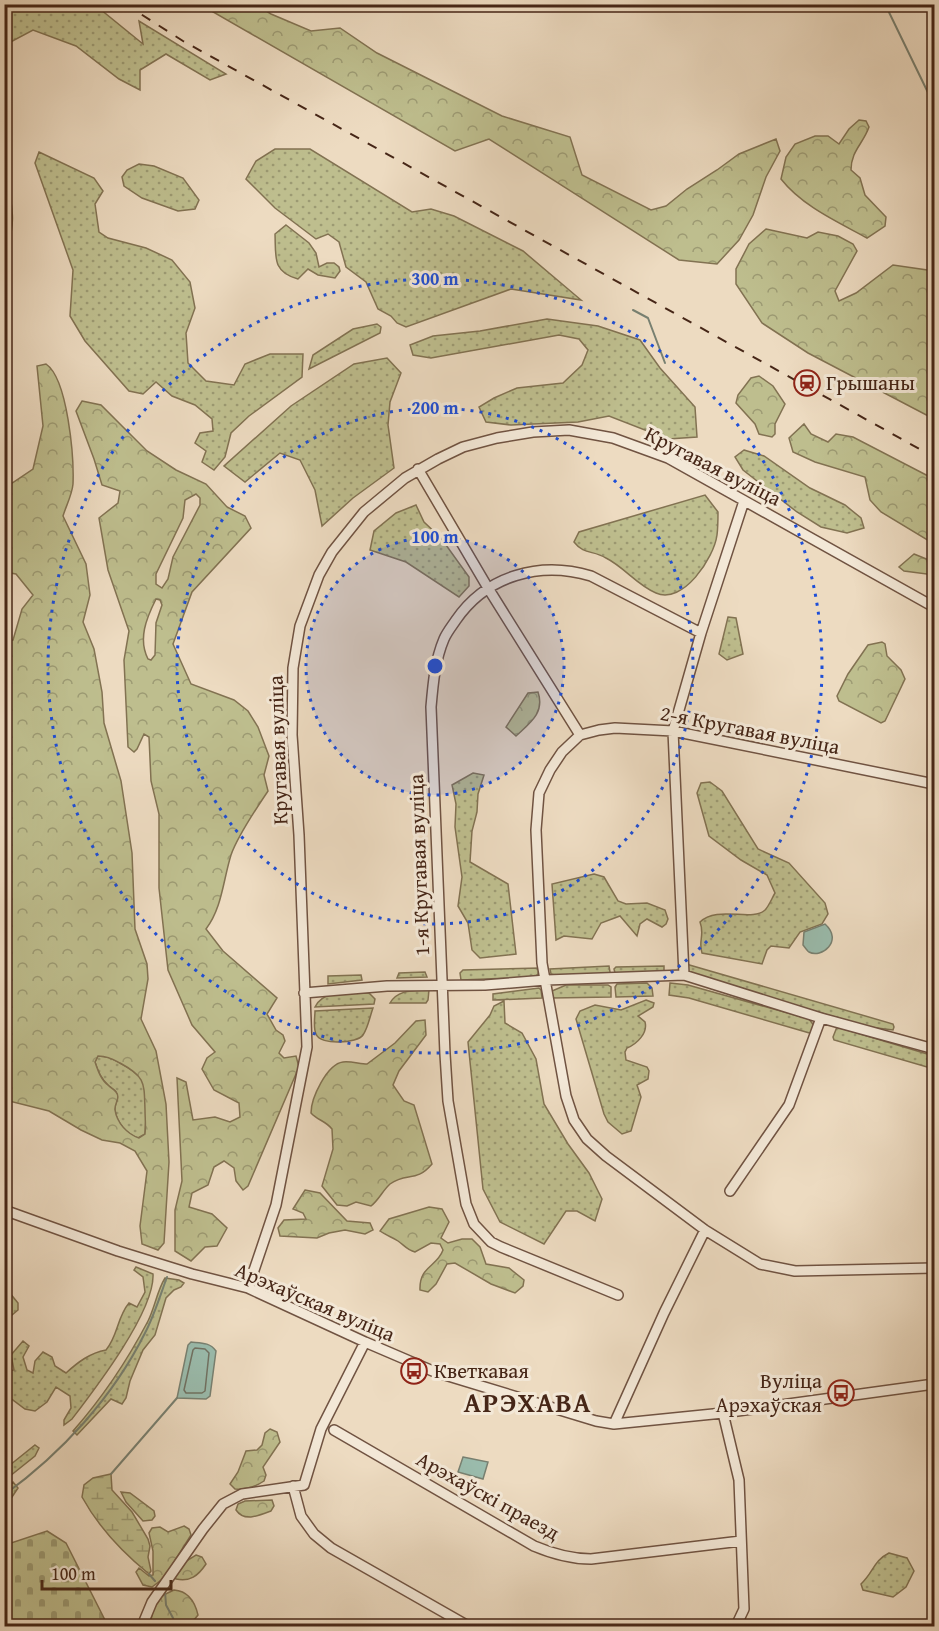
<svg xmlns="http://www.w3.org/2000/svg" width="939" height="1631" viewBox="0 0 939 1631" font-family="'Gentium Book Plus',serif">
  <defs>
    <pattern id="green-dots" width="8" height="8" patternUnits="userSpaceOnUse" patternTransform="scale(1.5)"><rect width="8" height="8" fill="#bebe8e"/><path d="M2 2h.1M6 6h.1" fill="none" stroke="#9c9a73" stroke-width="1.8" stroke-linecap="round"/></pattern>
    <pattern id="forest-crowns" width="20" height="18" patternUnits="userSpaceOnUse" patternTransform="scale(1.5)"><rect width="20" height="18" fill="#bebe8e"/><path d="M2 6a3 3 0 1 1 6 0M12 15a3 3 0 1 1 6 0" fill="none" stroke="#9c9a73"/></pattern>
    <pattern id="wetland-marsh" width="20" height="14" patternUnits="userSpaceOnUse" patternTransform="scale(1.5)"><rect width="20" height="14" fill="#bebe8e"/><path d="M1 5h8M5 5V1M11 12h8M15 12V8" fill="none" stroke="#9c9a73"/></pattern>
    <pattern id="cemetery-stones" width="16" height="16" patternUnits="userSpaceOnUse" patternTransform="scale(1.5)"><rect width="16" height="16" fill="#bebe8e"/><path d="M2 7V4a2 2 0 0 1 4 0v3zM10 15v-3a2 2 0 0 1 4 0v3z" fill="#9c9a73"/></pattern>
  </defs>
  <rect width="100%" height="100%" fill="#eddbc1"/>
  <filter id="stains"><feTurbulence type="fractalNoise" baseFrequency=".00333" numOctaves="4"/><feColorMatrix values="0 0 0 0 .2 0 0 0 0 .09 0 0 0 0 .02 0 0 0 .5 -.17"/></filter>
  <radialGradient id="worn" r=".72"><stop offset=".6" stop-color="#630" stop-opacity="0"/><stop offset="1" stop-color="#630" stop-opacity=".3"/></radialGradient>
  <path fill="url(#green-dots)" stroke="#827252" stroke-width="1.5" d="M5,4L95,5L143,44L139,21L226,74L210,80L166,54L140,70V90L119,79L76,46L33,30L5,45Z
    M5,138C15,156 10,169 9,188C9,195 12,203 12,211C14,227 9,242 5,257Z
    M275,149H310L412,212L431,209L454,216L523,251L581,300L511,289L406,327L397,323L391,316L378,309L366,282L346,267L339,242L328,234L316,239L275,208L246,179L256,161Z
    M39,152L94,178L103,191L95,204L99,232L108,238L146,248L172,260L190,282L195,308L186,333L188,363L206,381L234,385L245,364L270,354H303L302,377L249,416L231,433L225,457L214,470L202,462L206,451L195,443L200,433L213,431L212,419L195,405L172,396L156,382L143,394L129,391L85,341L70,316L73,270L35,163Z
    M139,164L154,166L183,178L199,200L195,209L178,211L142,198L124,186L122,177L127,170Z
    M286,225L309,243L316,253L319,267L327,263H334L339,267L340,271L335,278L318,275L308,269L298,279C272,272 276,257 275,234Z
    M547,319L598,326L640,340L660,368L695,407L697,437L668,439L609,416L578,422L511,425L486,422L479,407L494,398L517,388L563,383L582,365L588,350L579,339L559,335L431,358L413,355L410,345L433,336L480,331Z
    M377,324L381,327L380,333L309,369L313,355L353,329Z
    M387,358L401,373L390,402L388,425L394,468L353,498L322,526L315,490L300,460L280,453L245,482L224,466L291,406L354,364Z
    M744,450L764,456L810,488L845,505L861,518L864,528L847,533L821,527L797,512L743,470L735,457Z
    M705,495L718,512C718,519 718,527 717,535C714,558 683,605 656,593C637,585 624,567 606,558C593,550 584,555 574,542L579,532Z
    M416,505L424,522L441,538L469,577V586L459,597L406,562L370,550L374,531L396,513Z
    M728,617L736,618L743,654L727,660L719,654Z
    M473,773L484,775L478,794L477,812L472,831L470,862L508,884L516,954L480,958L472,950L468,923L458,906L462,877L455,827L456,804L452,785Z
    M710,782L722,791L758,849L789,863L825,903L828,914L822,924L800,932L789,948L771,946L767,950L762,964L702,953C698,941 705,935 700,922C717,905 752,922 765,910C769,906 772,898 775,893L767,875L741,860L709,836L697,793L701,783Z
    M594,874L604,877L618,901L626,904L647,903L665,910L668,919L666,924L662,927L647,919L640,924L637,936L620,916L601,923L592,939L564,936L556,940L552,884Z
    M686,964L893,1024L894,1027L893,1030L869,1027L691,975L687,971Z
    M609,966L610,972L607,975H555L551,974L550,969Z
    M664,966V972L615,973L614,969L616,967Z
    M539,968L538,974L535,977L461,980L460,973L463,970Z
    M425,972L427,977L397,978L399,973Z
    M361,975L362,980L328,984V976Z
    M647,983L652,988L653,996L616,997L615,987L617,984Z
    M670,983L688,985L809,1019L815,1027L813,1034L689,998L669,995Z
    M566,985H608L611,987V997L552,998V991Z
    M539,988L541,990L542,998L493,1000V994Z
    M429,990L428,1000L426,1003H390C398,989 414,991 429,990Z
    M369,993L375,999L374,1004L315,1007C324,988 351,994 369,993Z
    M646,1000L654,1003L653,1007L638,1016L645,1022C648,1033 637,1044 627,1048L625,1052L626,1060L647,1067L649,1071L648,1079L637,1085L641,1097L631,1131L622,1134L608,1122L604,1114L576,1019L580,1011L595,1005L621,1010Z
    M504,1001L505,1023L522,1033L536,1059L544,1104L568,1144L589,1173L602,1199L595,1221L577,1211H566L544,1244L500,1222L483,1189L468,1042L490,1015L494,1006Z
    M373,1008C370,1016 368,1028 363,1035C358,1043 320,1046 316,1034C313,1028 315,1017 315,1011Z
    M837,1027L934,1056V1069L834,1040L833,1037Z
    M98,1056C107,1056 112,1059 120,1063C127,1067 135,1071 140,1077C148,1086 146,1122 145,1134L138,1138C127,1134 117,1123 115,1110C114,1104 120,1098 116,1092C114,1089 111,1088 109,1086C101,1079 98,1071 95,1062Z
    M136,1267L153,1274C155,1311 95,1389 72,1419L64,1425V1420L71,1408L70,1396L56,1387L47,1402L35,1411L25,1409L5,1394V1372L14,1370L11,1355L23,1341L29,1346L23,1357L27,1370L33,1373L35,1361L43,1352L52,1357L55,1366L66,1373C78,1362 90,1353 106,1350C118,1336 117,1317 129,1303L137,1307L145,1292L143,1277L134,1270Z
    M165,1278L179,1280L184,1283L181,1287L174,1290L166,1298L155,1335L143,1350L130,1381L126,1398L122,1404L111,1399L77,1435L73,1431C103,1397 127,1361 148,1321C155,1307 157,1291 165,1278Z
    M5,1287L18,1303V1310L12,1315H5Z
    M35,1445L39,1448L35,1456L5,1480V1469Z
    M13,1482L18,1488L6,1506L5,1505V1489Z
    M889,1553L907,1558L914,1571L906,1587L893,1597L863,1590L861,1584C874,1572 873,1561 889,1553Z"/>
  <path fill="url(#forest-crowns)" stroke="#827252" stroke-width="1.5" fill-rule="evenodd" d="M201,5H257L271,14L311,31L340,28L377,53L502,116L570,137L582,175L651,210L666,206L687,189L717,170L739,154L776,139L780,151L766,177L753,215L739,240L717,264L679,260L489,139L455,151Z
    M859,120L866,121L869,127C863,144 851,151 851,170L860,178L865,195L886,217L885,226L867,238C838,222 802,206 781,179L786,157L795,144L815,136H828L839,144L849,129Z
    M766,229L807,238L818,232L838,236L853,244L857,251L835,291L839,301L856,293L893,265L934,271V355L932,361L934,363V419L808,353L762,323L736,284V269L749,244Z
    M46,364C68,379 74,458 73,484C72,495 66,506 63,516L86,564L90,595L83,622L94,649L102,692L104,723L121,781L132,853L135,929L147,964L148,979L141,1019L156,1051L166,1104L169,1162L164,1243L158,1250L142,1244L140,1226L147,1171L135,1151L120,1143L102,1140L81,1130L49,1111L5,1100V641L13,640L22,609L33,595L16,574L5,572V488L33,469L43,426L37,366ZM98,1056C107,1056 112,1059 120,1063C146,1077 144,1083 145,1110C145,1118 146,1125 145,1134L139,1138C127,1134 117,1123 115,1110C114,1104 121,1098 116,1092C114,1089 111,1088 109,1086C101,1080 98,1071 95,1062Z
    M759,376L773,386L785,404L775,424V434L772,437L759,434L755,424L736,403L738,395L751,378Z
    M82,401L101,405L147,451L176,470L206,484L227,507L245,516L251,528L192,592L173,644L191,684L234,700L248,711L258,727L269,756L264,775L268,791C256,809 238,835 231,855C223,881 222,908 206,929L223,951L277,998L267,1014L276,1030L283,1035L285,1041L279,1053L284,1058L296,1056L299,1067L248,1186L243,1190L236,1181L234,1168L224,1161L214,1167L208,1185L192,1193L189,1207L212,1214L227,1228L217,1246L205,1247L191,1261L175,1251V1210L182,1181L177,1078L186,1082L193,1120L215,1117L230,1122L240,1117L239,1103L214,1090L202,1069L207,1058L215,1052L192,1025L168,970L159,888V814L151,781L149,737L144,734L137,749L134,752L128,747L124,660L129,631L108,570L99,518L118,503L120,491L102,485L94,459L76,411ZM196,494L200,498V505L173,557L168,579L162,588L156,584V574L183,518L185,500ZM156,599L160,600L162,605L156,623L155,655L151,660L148,659C138,639 146,619 156,599Z
    M804,424L811,434L828,442L836,434L853,437L934,479V544L881,512L870,500L865,477L815,462L793,452L789,438Z
    M914,554L934,562V575L904,571L899,567Z
    M882,642L885,644L887,656L901,670L905,679L885,721L881,723L839,701L837,696L848,674L868,645Z
    M538,692C545,713 530,723 516,736L506,727L528,693Z
    M425,1020L426,1035L399,1071L393,1085L404,1101L414,1105L432,1164C416,1183 407,1172 390,1184C383,1190 379,1200 371,1206L356,1202L347,1206L337,1205L322,1186L333,1149L332,1129C326,1121 317,1120 311,1113C311,1098 327,1064 343,1062C351,1061 360,1064 367,1064L395,1043L416,1021Z
    M305,1190L320,1193L347,1221L370,1223L373,1230L365,1234L345,1230L329,1233L317,1238L280,1236L278,1228L284,1220L306,1219L303,1213L293,1209Z
    M429,1207L442,1209L449,1222L441,1238L448,1243L462,1239H472L480,1247L486,1264L509,1268L524,1280L523,1286L515,1293L491,1284L455,1263L447,1264L436,1284L428,1292L420,1290C419,1266 437,1267 443,1250L440,1244L431,1243L415,1252C407,1250 404,1245 398,1241C392,1237 387,1236 380,1231L389,1219Z
    M270,1429L277,1432L280,1442L263,1467L266,1475L264,1481C255,1487 247,1490 235,1489L230,1484L238,1472L246,1451L257,1450L262,1445L265,1433Z
    M121,1492L130,1493L154,1511L155,1516L152,1520L143,1521L126,1502Z
    M272,1500L274,1506L271,1511C258,1516 244,1522 236,1510L238,1504L245,1501Z
    M184,1526L189,1529L191,1535L164,1578L152,1587L143,1585L136,1572L139,1568L149,1576L153,1575V1551L149,1533L152,1528L160,1527L168,1532Z
    M196,1555L202,1557L206,1564C198,1576 190,1582 176,1579L174,1576L183,1563Z
    M174,1590C188,1591 195,1602 198,1615C188,1631 165,1626 149,1626C157,1604 147,1602 174,1590Z"/>
  <path fill="url(#wetland-marsh)" stroke="#827252" stroke-width="1.5" d="M111,1474L112,1490L132,1512L148,1539L150,1546L148,1557L151,1571L149,1574C122,1552 99,1528 82,1497L84,1485L93,1478Z"/>
  <path fill="url(#cemetery-stones)" stroke="#827252" stroke-width="1.5" d="M47,1531L66,1543L108,1626H5V1545Z"/>
  <path fill="#9abcad" stroke="#788071" stroke-width="1.5" d="M825,924C844,941 821,959 809,952C808,952 804,946 803,945L804,932Z
    M191,1342C200,1343 210,1342 216,1351L210,1396L206,1399L177,1398L188,1345Z
    M463,1457L488,1462L483,1479L458,1472Z"/>
  <g fill="none" stroke-linecap="round" stroke-linejoin="round">
    <path stroke="#707162" stroke-width="1.5" d="M195,1348L205,1349L209,1353L205,1391L202,1393H186L184,1390L193,1350Z"/>
    <path stroke="#788071" stroke-width="2" d="M885,4L934,105
      M633,310L648,318L665,363
      M111,1474L177,1398
      M4,1495C62,1453 113,1397 145,1333C154,1316 160,1296 167,1277
      M149,1574L155,1581
      M165,1591L166,1605L173,1618L176,1626"/>
    <g stroke="#705342" stroke-width="12">
      <path id="minor" d="M418,469L488,588L580,735
        M934,784L673,731L615,728L599,730L580,735L562,752L550,770L539,793L536,830L542,963L566,1096L574,1120L587,1139L606,1156L705,1230L760,1264L795,1271L934,1268
        M684,975L673,731L701,633L744,501
        M304,993L387,986L485,985L546,980L684,975L821,1018L934,1049
        M730,1191L789,1105L821,1018
        M4,1210L118,1251L192,1274L248,1288L365,1342L435,1372L596,1421L614,1424L723,1413L934,1384
        M248,1288L276,1205L307,1047L299,835L292,735L293,668L300,626L319,575L332,552L364,512L405,478L438,459L463,447L497,438L533,432L569,430L613,438L668,458L934,607
        M618,1295L501,1247L491,1242L474,1224L466,1204L448,1101L445,1054L431,707C433,684 435,660 444,639C447,632 452,626 456,620C487,575 540,561 591,576L701,633
        M723,1413L739,1480L744,1609L736,1626
        M614,1424L664,1313L705,1230
        M334,1430L534,1546C553,1554 570,1559 591,1559L741,1541
        M293,1486L301,1516L314,1534L331,1548L468,1626
        M142,1626L152,1602L203,1529L223,1504L242,1494L304,1485L321,1429L365,1342"/>
    </g>
    <use href="#minor" stroke="#f3e8d7" stroke-width="9"/>
    <path stroke="#462617" stroke-width="2" stroke-dasharray="10 10" stroke-linecap="butt" d="M125,4L183,41L934,457"/>
  </g>
  <circle cx="435" cy="666" r="129" fill="#1d4ed8" fill-opacity=".12"/>
  <g fill="none" stroke="#1d4ed8" stroke-width="3" stroke-dasharray="3 6">
    <circle cx="435" cy="666" r="129"/>
    <circle cx="435" cy="666" r="258"/>
    <circle cx="435" cy="666" r="387"/>
  </g>
  <defs>
    <g id="station-ring" transform="scale(1.35)"><circle r="9.5" fill="#f3e8d7" stroke="#8f2418" stroke-width="1.5"/><path d="M-3-6H3Q5-6 5-4V2Q5 4 3 4L4.5 6H3L1.5 4h-3L-3 6H-4.5L-3 4Q-5 4-5 2V-4Q-5-6-3-6ZM-3.5-4v3h7v-3ZM-3.5 1v1.5H-2V1ZM2 1v1.5H3.5V1Z" fill="#8f2418"/></g>
    <g id="bus-ring" transform="scale(1.35)"><circle r="9.5" fill="#f3e8d7" stroke="#8f2418" stroke-width="1.5"/><path d="M-5-6H5V4H4V6H2V4H-2V6H-4V4H-5ZM-3.5-4V0h7V-4ZM-3.5 1.2v1.5H-2V1.2ZM2 1.2v1.5H3.5V1.2Z" fill="#8f2418"/></g>
  </defs>
  <g fill-rule="evenodd">
    <use href="#station-ring" x="807" y="383"/>
    <use href="#bus-ring" x="414" y="1371"/>
    <use href="#bus-ring" x="841" y="1393"/>
  </g>
  <g text-anchor="middle" stroke-width="6" stroke-linejoin="round" paint-order="stroke">
    <g font-size="21" fill="#462617" stroke="#f3e8d7" text-anchor="start">
      <text x="826" y="390">Грышаны</text>
      <text x="434" y="1378">Кветкавая</text>
      <text x="822" y="1388" text-anchor="end">Вуліца<tspan x="822" dy="24">Арэхаўская</tspan></text>
    </g>
    <g font-size="21" fill="#462617" stroke="#f3e8d7">
      <text transform="translate(713 466) rotate(27)" y="7">Кругавая вуліца</text>
      <text transform="translate(750 730) rotate(11)" y="7">2-я Кругавая вуліца</text>
      <text transform="translate(278 750) rotate(-92)" y="7">Кругавая вуліца</text>
      <text transform="translate(419 865) rotate(-92)" y="7">1-я Кругавая вуліца</text>
      <text transform="translate(315 1302) rotate(23)" y="7">Арэхаўская вуліца</text>
      <text transform="translate(488 1496) rotate(29)" y="7">Арэхаўскі праезд</text>
    </g>
    <g font-size="27" font-weight="bold" letter-spacing="1.5" fill="#462617" stroke="#f3e8d7">
      <text x="528" y="1412">АРЭХАВА</text>
    </g>
  </g>
  <circle cx="435" cy="666" r="9" fill="#1d4ed8" stroke="#f3e8d7" stroke-width="3"/>
  <g font-size="18" text-anchor="middle" font-weight="bold" fill="#1d4ed8" stroke="#f3e8d7" stroke-width="6" stroke-linejoin="round" paint-order="stroke">
    <text x="435" y="285">300 m</text>
    <text x="435" y="414">200 m</text>
    <text x="435" y="543">100 m</text>
  </g>
  <rect width="939" height="1631" fill="none" stroke="#eddbc1" stroke-width="24"/>
  <rect x="6" y="6" width="927" height="1619" fill="none" stroke="#462617" stroke-width="3"/>
  <rect x="12" y="12" width="915" height="1607" fill="none" stroke="#462617" stroke-width="1.5"/>
  <path d="M42 1580v9h129v-9" fill="none" stroke="#462617" stroke-width="3"/>
  <text x="51" y="1580" font-size="18" fill="#462617" stroke="#f3e8d7" stroke-width="4.5" paint-order="stroke">100 m</text>
  <rect width="100%" height="100%" filter="url(#stains)"/>
  <rect width="100%" height="100%" fill="url(#worn)"/>
</svg>
